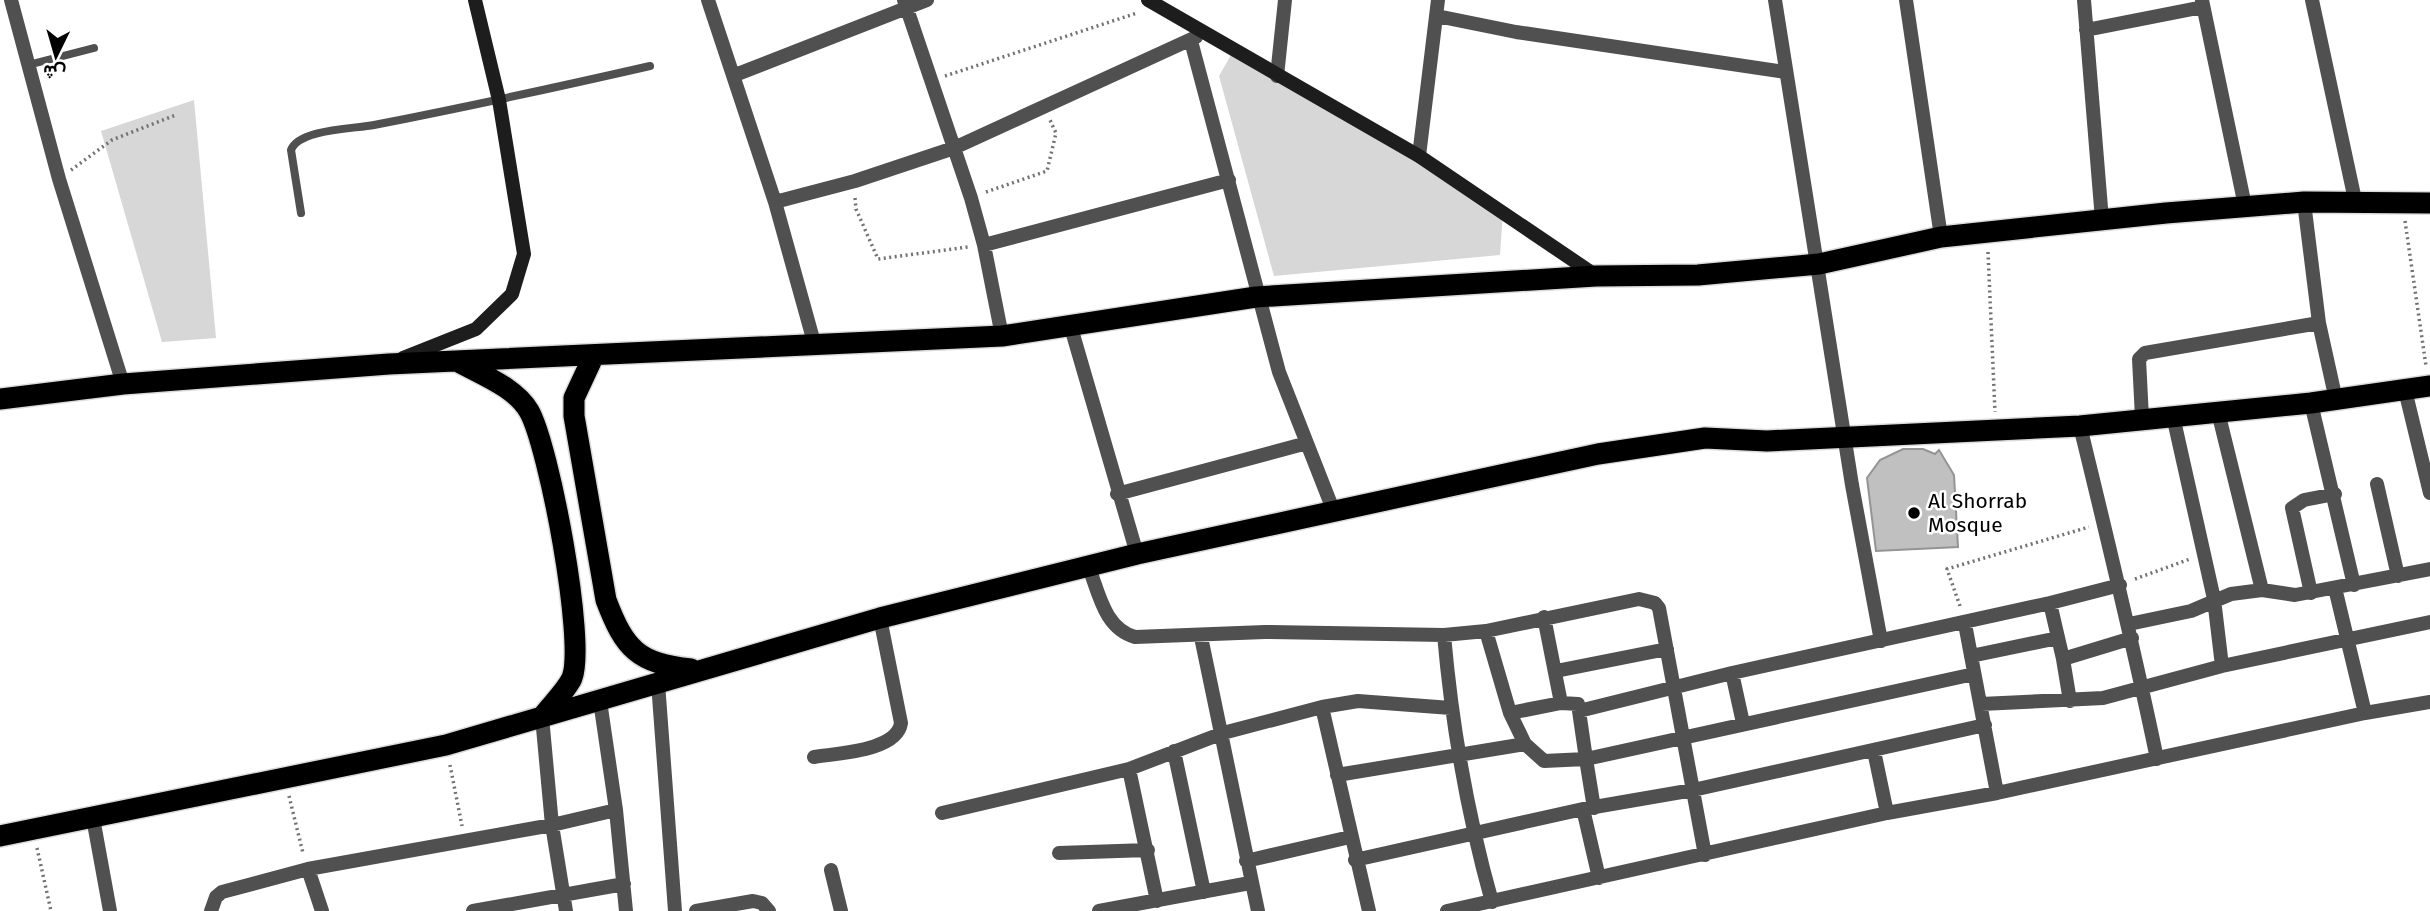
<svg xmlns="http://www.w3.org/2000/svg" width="2430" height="911" viewBox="0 0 2430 911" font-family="'Fira Sans',Vazirmatn,sans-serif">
  <rect width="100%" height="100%" fill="#fff"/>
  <path fill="#d7d7d7" d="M1231,55L1503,211L1500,255L1274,276L1219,76Z
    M194,100L216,338L162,342L101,131Z"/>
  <path fill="#c0c0c0" stroke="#949494" stroke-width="2" d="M1903,449H1923L1935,454L1939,450L1954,475L1958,547L1876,551L1867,478L1880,460Z"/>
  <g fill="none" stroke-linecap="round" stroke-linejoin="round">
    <g stroke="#dbdbdb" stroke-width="24">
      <path id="highway" d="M594,355L574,398V416L606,600C625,650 638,663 691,669
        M459,362C482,375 515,387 529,411C549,446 586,642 572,678C566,691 551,705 542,717
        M0,399L123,384L389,364L1002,336L1256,297L1596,276L1698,275L1819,264L1941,237L2166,213L2304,202L2430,203
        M0,836L446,745L880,618L1137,554L1598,454L1705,438L1767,441L2080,426L2311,403L2430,386"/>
    </g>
    <path stroke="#727272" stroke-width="3.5" stroke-dasharray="2 3.5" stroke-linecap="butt" d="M945,76L1137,13
      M71,170L112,140L176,115
      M986,192L1047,171L1056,133L1050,120
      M855,198L856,209L878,259L968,247
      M2405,221L2426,366
      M1988,252L1995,412
      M2135,579L2190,559
      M1960,606L1947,569L2089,527
      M450,765L462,826
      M289,796L303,853
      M37,848L51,911"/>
    <path stroke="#505050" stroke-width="8" d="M28,65L94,48
      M301,213L291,150C299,129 353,129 374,125C466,107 558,87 650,66"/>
    <path stroke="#505050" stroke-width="14" d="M11,0L59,179L123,384
      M708,0L775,202L815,346
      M904,0L971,198L984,245L1002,336
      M1775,0L1852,485L1881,641
      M1906,0L1941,237
      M2084,0L2102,220
      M2202,0L2245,206
      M2312,0L2355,200
      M1437,16L1516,32L1785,72
      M2086,30L2203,7
      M1191,41L1279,372L1334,512
      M735,75L927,0
      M1277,76L1285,0
      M1419,156L1438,0
      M775,202L855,181L954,148L1196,37
      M2304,202L2319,323L2336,400
      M984,245L1229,180
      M1070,324L1137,554
      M2405,390L2430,493
      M2311,403L2354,585
      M2218,412L2262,590
      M2173,416L2214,599L2222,666
      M2142,418L2139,359L2145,353L2319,323
      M2080,426C2107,537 2134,647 2157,759
      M2377,484L2398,576
      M1117,494L1307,443
      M1088,565C1099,593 1104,628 1135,637L1265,632L1444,635L1486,631L1639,599L1655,603L1659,608L1705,855
      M2335,588L2365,713
      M2311,593L2292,508L2304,500L2335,494
      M2050,603L2120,585
      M1544,617L1561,703L1578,704L1586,759L1974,674
      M1965,624L1997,793
      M2129,624L2191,611L2231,594L2262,590L2295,595L2430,569
      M1444,635C1452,726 1467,813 1492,902
      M1201,637L1258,911
      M1971,656L2058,638
      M2063,659L2070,701
      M1556,671L1667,649
      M1732,673L1743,723
      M658,683L675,911
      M600,701L616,810L626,911
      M1981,704L2103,698L2222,666L2430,622
      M1322,707L1369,911
      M1579,711L1732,673L2050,603L2063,659L2132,638
      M1510,713L1561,703
      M542,717L552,825L566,911
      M1525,744L1544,761L1586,759L1594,808
      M1174,751L1204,892
      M1874,751L1887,813
      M814,757C838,753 897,751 901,723L880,618
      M1129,769L1157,901
      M1337,775L1525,744L1510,713L1486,631
      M1583,809L1599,878
      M942,813L1129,769L1223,733L1322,707L1358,701L1451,708
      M93,818L110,911
      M1059,853L1148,850
      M1355,860L1583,809L1693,790L1985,725
      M1246,861L1350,837
      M308,869L322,911
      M831,870L841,911
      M211,911L216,897L222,892L308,869L552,825L616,810
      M473,911L624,884
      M696,911L753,901L762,903L769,911
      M1099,911L1250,883
      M1447,911L1887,813L1997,793L2365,713L2430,702"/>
    <path stroke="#1d1d1d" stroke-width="14" d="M1148,0L1419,156L1595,275
      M403,358L476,329L512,294L524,254L499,100L475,0"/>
    <use href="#highway" stroke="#000" stroke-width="21"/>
  </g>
  <circle fill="#000" stroke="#fff" stroke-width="2.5" cx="1914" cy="513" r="7"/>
  <g text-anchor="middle" stroke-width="5" stroke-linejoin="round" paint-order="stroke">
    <g font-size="21" fill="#000" stroke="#fff" text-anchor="start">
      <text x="1928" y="508">Al Shorrab<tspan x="1928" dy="24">Mosque</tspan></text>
    </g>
  </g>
  <g transform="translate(56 56) rotate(185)" stroke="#ffffff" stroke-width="5" paint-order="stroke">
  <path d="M0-5L12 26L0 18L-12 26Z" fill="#000000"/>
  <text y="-10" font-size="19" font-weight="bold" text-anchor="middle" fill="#000000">ش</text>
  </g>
</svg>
